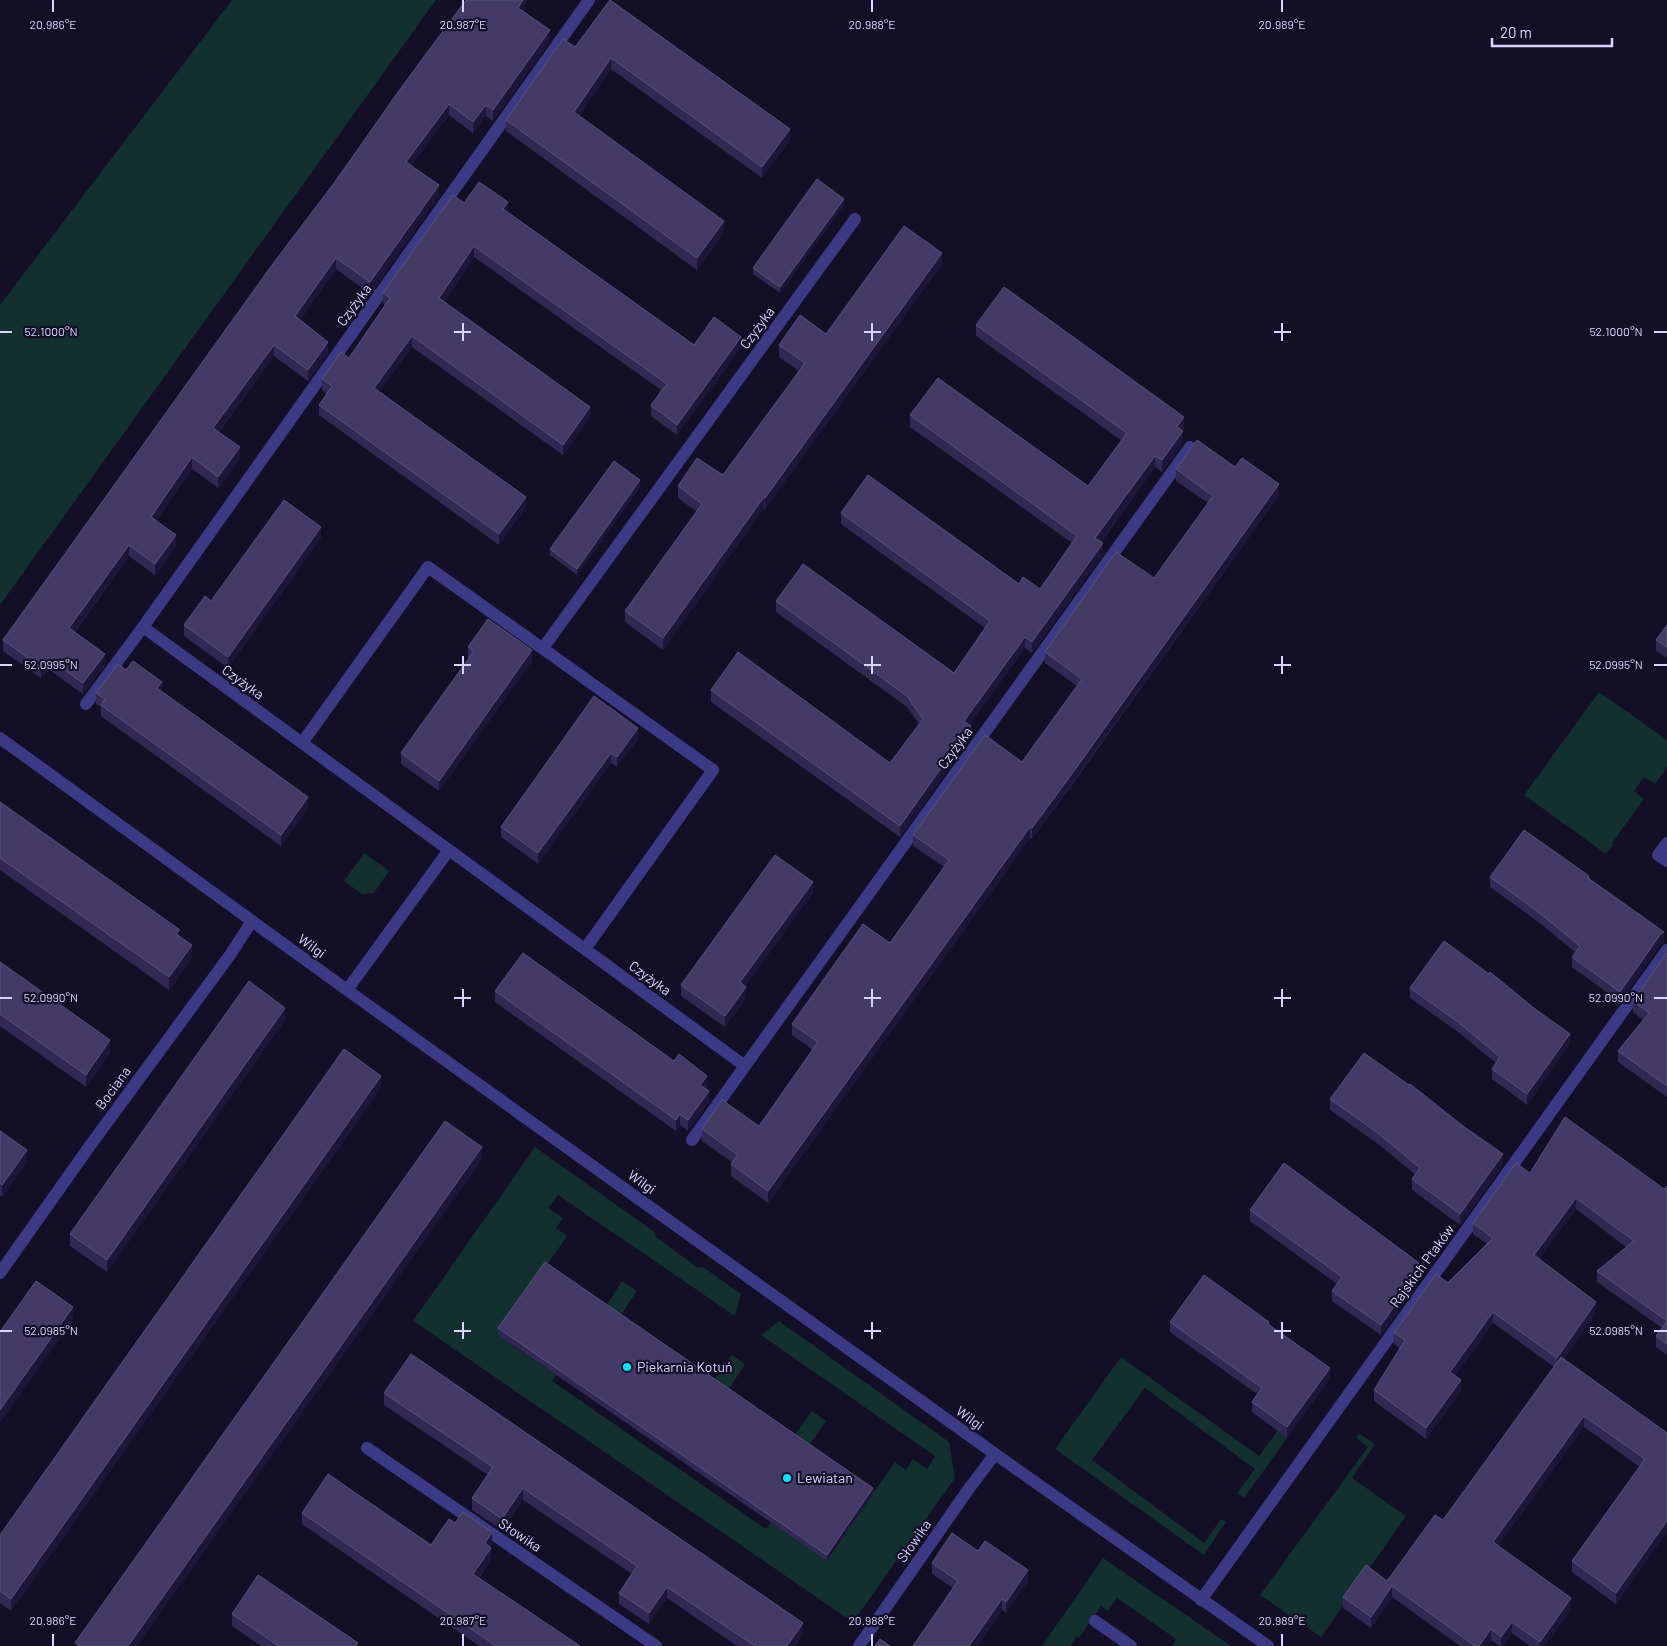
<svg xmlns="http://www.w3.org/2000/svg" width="1667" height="1646" viewBox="0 0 1667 1646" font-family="Barlow,sans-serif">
  <rect width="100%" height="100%" fill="#130f26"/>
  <path fill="#12302f" d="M232,0H436L0,605V305Z
    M1599,692L1667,740V767L1655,784L1644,777L1634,791L1644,799L1612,843L1613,844L1606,854L1524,795Z
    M364,853L389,871L374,893L362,894L344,881Z
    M535,1147L653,1231L656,1237L697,1267H703L741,1294L735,1316L558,1195L548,1208L563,1218L556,1228L567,1236L547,1265L606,1306L622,1281L637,1291L618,1319L498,1335L556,1375L552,1381L766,1529L771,1522L827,1561L814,1453L817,1450L875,1491L895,1462L906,1470L913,1459L927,1469L935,1456L761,1335L779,1321L949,1442L955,1478L853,1622L413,1321Z
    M732,1355L745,1364L729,1389L795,1435L812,1411L826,1421L807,1448L734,1398L688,1465L667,1450Z
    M1121,1357L1259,1456L1278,1430L1287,1438L1244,1498L1237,1493L1255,1469L1145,1388L1092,1460L1204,1543L1221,1519L1226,1522L1204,1555L1055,1449Z
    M1360,1434L1375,1444L1352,1478L1406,1516L1321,1637L1260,1595L1368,1447L1356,1438Z
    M1103,1558L1231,1646H1172L1176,1639L1117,1598L1108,1611L1101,1606L1079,1638L1077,1636L1070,1646H1042Z"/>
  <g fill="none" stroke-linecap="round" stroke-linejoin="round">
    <path stroke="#3d3a85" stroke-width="12" d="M143,627L589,0
      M543,648L855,219
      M86,704L143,627L449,850L347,990
      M0,738L347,990L995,1454L1268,1646
      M302,743L428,567L713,770L585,949
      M1667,843L1658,855L1667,861
      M449,850L745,1066L692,1140
      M745,1066L1190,447
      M0,1273L89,1147L230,955L252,921
      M367,1448L656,1646
      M1201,1600L1667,950
      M1095,1621L1131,1646
      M859,1646L968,1490L995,1454"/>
  </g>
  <path fill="#312854" d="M466,0H528L525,5V9L523,11L550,41L493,121L486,116L473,133L449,115L411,166L439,196L370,294L336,269L300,320L328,353L308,381L274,356L219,432L240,459L218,488L192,469L156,521L176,546L155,575L129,556L75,632L105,665L83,694L48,669L41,678L3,651V640Z
    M610,0L790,140L762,178L611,69L579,116L724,232L697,270L506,131V120L575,47Z
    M464,203L508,212L694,345L741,347L677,435L651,416V405L661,390L474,257L444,302L590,417L563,455L412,347L379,392L526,507L499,545L319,415V405L327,394L322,390V379L349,358L385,305L383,303V293Z
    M844,205L780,293L753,274V268Z
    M942,264L765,509L764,508L663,650L625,622V611L697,512L678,498V486L723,475L799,371L779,357V345L826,334Z
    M976,325L1184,428L1182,430L1183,442L1162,472L1155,467L1101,542L1103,554L1032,653L1025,648L988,699L969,725L971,738L900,837L711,702V690L890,763L919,724L907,707L776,612V601L954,673L985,628L841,524V513L1019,584L1040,589L1072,543L910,427V415L1088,486L1122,441L976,336Z
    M1235,467L1279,495L1074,782L1032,839L1030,838L768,1203L731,1176V1164L732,1162L702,1141V1129L759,1126L813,1050L792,1035V1024L890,943L944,867L913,846V835L1022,762L1077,686L1045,663V652L1154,578L1208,503L1176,481V469Z
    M640,487L577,575L550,555V549Z
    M321,538L228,668L184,636V625L211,601Z
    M1667,625V658L1656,651V640Z
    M468,647L532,661L439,791L401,764V753L469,659L468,658Z
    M126,670L162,692L308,808L281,846L101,716V707L96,704V693Z
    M594,696L638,739L617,767L611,763L538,864L501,837V827Z
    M0,802L180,936L192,957L169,990L0,870Z
    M1490,877L1589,879L1664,942L1660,945L1620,1002L1572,967V957L1575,952L1537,921L1490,887Z
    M813,893L745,986L746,998L725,1027L681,996V985Z
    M1667,953V1097L1618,1062V1051L1643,1020L1633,1012V1001Z
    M0,962L110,1052L86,1087L0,1026Z
    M1410,988L1570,1044L1527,1105L1492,1079V1069L1496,1063L1458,1032L1410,998Z
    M495,991L674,1061L707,1087L706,1089L709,1102L688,1131L680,1125L676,1131L495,1002Z
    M285,1020L107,1272L70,1246V1234Z
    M381,1088L11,1611L0,1603V1535Z
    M1330,1099L1503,1165L1460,1225L1412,1190V1179L1415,1174L1378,1144L1330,1110Z
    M0,1131L27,1162L2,1197L0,1195Z
    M1530,1173L1664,1189L1667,1186V1355L1656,1347V1336L1662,1328L1597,1282V1271L1626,1247L1576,1209L1539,1259L1596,1313L1564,1359L1667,1433L1616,1604L1572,1572V1561L1640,1467L1584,1427L1498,1546L1571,1609L1544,1646H1530L1512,1633L1502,1646H1499L1491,1640L1487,1646H1460L1392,1597L1371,1628L1343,1608V1597L1387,1581L1443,1520L1554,1367L1493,1323L1455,1376L1461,1391L1426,1439L1374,1401V1390L1400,1348L1394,1344V1333L1487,1244L1473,1234V1223Z
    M1250,1210L1423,1276L1381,1335L1332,1301V1291L1337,1284L1250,1221Z
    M1170,1322L1269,1325L1330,1378L1287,1438L1252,1412V1402L1257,1394L1170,1332Z
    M498,1328L873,1494L827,1561L498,1335Z
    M384,1393L803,1634L795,1646H737L667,1598L649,1624L619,1604V1593L632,1574L523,1500L502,1530L472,1510V1498L488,1475L384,1405Z
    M302,1513L431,1545L455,1523L492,1544L490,1547L491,1559L479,1578L580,1646H479L302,1524Z
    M978,1551L1028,1581L1006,1613L1002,1610L977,1646H913L953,1588L932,1574V1563Z
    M232,1614L358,1646H261L232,1626Z"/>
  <path fill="#1d163a" d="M523,0H528L525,5V9L518,19V8Z
    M550,30V41L493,121V110Z
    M611,58V69L574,124V112Z
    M449,104V115L406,173V162Z
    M486,105V116L473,133V122Z
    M790,129V140L762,178V167Z
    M439,185V196L370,294V282Z
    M844,199V205L780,293V287Z
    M508,202V213L503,209Z
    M724,221V232L697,270V258Z
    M474,246V257L439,309V298Z
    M942,253V264L765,509V498Z
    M336,258V269L295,328V316Z
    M412,336V347L374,399V388Z
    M741,337V347L677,435V425Z
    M328,342V353L308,381V370Z
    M274,345V356L213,439V428Z
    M590,407V417L563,455V445Z
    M1184,417V428L1177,438V427Z
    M1183,431V442L1162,472V460Z
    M240,447V459L218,488V477Z
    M1155,456V467L1095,549V538Z
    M192,457V469L151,528V517Z
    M640,480V487L577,575V569Z
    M1279,484V495L1032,839V828Z
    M526,497V507L499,545V534Z
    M764,497V508L663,650V638Z
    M321,527V538L228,668V657Z
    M176,535V546L155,575V564Z
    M1103,543V554L1032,653V642Z
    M129,545V556L69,639V628Z
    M1025,637V648L964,733V721Z
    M532,650V661L439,791V781Z
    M105,654V665L83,694V683Z
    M48,658V669L41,678V667Z
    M162,682V693L157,688Z
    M971,726V738L900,837V826Z
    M638,728V739L617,767V757Z
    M611,753V763L538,864V853Z
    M308,797V808L281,846V835Z
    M1030,827V838L768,1203V1191Z
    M813,882V893L740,993V982Z
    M1664,932V942L1660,945L1620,1002V992L1660,935Z
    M192,945V957L169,990V977Z
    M746,987V998L725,1027V1016Z
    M285,1008V1020L107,1272V1260Z
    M1570,1034V1044L1527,1105V1094Z
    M110,1040V1052L86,1087V1075Z
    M381,1076V1088L11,1611V1599Z
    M707,1076V1087L700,1097V1085Z
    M709,1091V1102L688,1131V1120Z
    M680,1114V1125L676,1131V1120Z
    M482,1147V1160L137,1646H128Z
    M27,1150V1162L2,1197V1185Z
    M1503,1154V1165L1460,1225V1214Z
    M1576,1198V1209L1534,1266V1255Z
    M1423,1266V1276L1381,1335V1325Z
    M1596,1302V1313L1557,1369V1358Z
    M73,1307V1320L0,1423V1410Z
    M1493,1312V1323L1450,1383V1372Z
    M1330,1368V1378L1287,1438V1427Z
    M1461,1380V1391L1426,1439V1428Z
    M1584,1416V1427L1493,1553V1542Z
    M523,1488V1500L502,1530V1519Z
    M873,1488V1494L827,1561V1555Z
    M1667,1521V1532L1616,1604V1593Z
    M492,1532V1544L485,1555V1543Z
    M491,1548V1559L473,1585V1574Z
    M1028,1570V1581L1006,1613V1602Z
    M1392,1586V1597L1371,1628V1617Z
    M667,1587V1598L649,1624V1613Z
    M1571,1598V1609L1544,1646H1540V1642Z
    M1002,1599V1610L977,1646H969Z
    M1512,1622V1633L1502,1646H1501V1637Z
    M803,1623V1634L795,1646H787Z
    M1491,1629V1640L1487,1646H1479Z"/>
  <path fill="#433a66" stroke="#5a527e" d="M466,0H523L518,8L550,30L493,110L486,105L473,122L449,104L406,162L439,185L370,282L336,258L295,316L328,342L308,370L274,345L213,428L240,447L218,477L192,457L151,517L176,535L155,564L129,545L69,628L105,654L83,683L48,658L41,667L3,640L275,261L335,182L398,92Z
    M610,0L790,129L762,167L611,58L574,112L724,221L697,258L506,120L563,39L575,47Z
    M817,179L844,199L780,287L753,268Z
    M479,182L508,202L503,209L694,345L714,317L741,337L677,425L651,405L667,384L474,246L439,298L590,407L563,445L412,336L374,388L526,497L499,534L319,405L332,386L322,379L341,352L349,358L390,298L383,293L453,195L464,203Z
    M904,226L942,253L765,498L764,497L663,638L625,611L702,504L678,486L697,458L723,475L805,363L779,345L800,315L826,334Z
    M1004,287L1184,417L1177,427L1183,431L1162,460L1155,456L1095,538L1103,543L1032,642L1025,637L988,688L964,721L971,726L900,826L711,690L738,652L890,763L923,719L907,696L776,601L803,564L954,673L990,621L841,513L868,475L1019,584L1023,577L1040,589L1077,536L910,415L938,378L1088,486L1127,433L976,325Z
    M1197,440L1235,467L1242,458L1279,484L1074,771L1032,828L1030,827L768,1191L731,1164L738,1155L702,1129L722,1100L759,1126L818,1042L792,1024L863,924L890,943L949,860L913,835L985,735L1022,762L1082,679L1045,652L1116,552L1154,578L1213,496L1176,469Z
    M614,461L640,480L577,569L550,549Z
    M284,500L321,527L228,657L184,625L205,596L211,601Z
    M488,619L532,650L439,781L401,753L474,651L468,647Z
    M1667,625V647L1656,640Z
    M133,661L162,682L157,688L308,797L281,835L101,705L105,699L96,693L118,664L126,670Z
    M594,696L638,728L617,757L611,753L538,853L501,827Z
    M0,802L180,930L176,934L192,945L169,977L0,858Z
    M1524,830L1589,876L1588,878L1664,932L1660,935L1620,992L1572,957L1580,946L1537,911L1490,877Z
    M775,855L813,882L740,982L746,987L725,1016L681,985Z
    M1444,941L1489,974L1490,972L1535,1009L1570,1034L1527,1094L1492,1069L1500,1057L1458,1022L1410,988Z
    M523,953L674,1061L679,1054L707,1076L700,1085L709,1091L688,1120L680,1114L676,1120L495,991Z
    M1667,953V1086L1618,1051L1649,1013L1633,1001Z
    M0,962L110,1040L86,1075L0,1014Z
    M249,981L285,1008L107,1260L70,1234Z
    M344,1049L381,1076L11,1599L0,1591V1535Z
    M1364,1053L1409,1085L1410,1084L1463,1126L1503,1154L1460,1214L1412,1179L1420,1168L1378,1133L1330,1099Z
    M1565,1117L1664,1189L1667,1186V1344L1656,1336L1667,1321L1597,1271L1634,1241L1576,1198L1534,1255L1596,1302L1557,1358L1493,1312L1450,1372L1461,1380L1426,1428L1374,1390L1405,1340L1394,1333L1436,1274L1448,1283L1493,1238L1473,1223L1516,1163L1530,1173Z
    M445,1121L482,1147L128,1646H79L75,1643Z
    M0,1131L27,1150L2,1185L0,1183Z
    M1284,1163L1423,1266L1381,1325L1332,1291L1342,1277L1250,1210Z
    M545,1262L873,1488L827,1555L498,1328Z
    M1204,1275L1269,1322L1268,1324L1330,1368L1287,1427L1252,1402L1262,1388L1170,1322Z
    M36,1281L73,1307L0,1410V1332Z
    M411,1354L803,1623L787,1646H755L667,1587L649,1613L619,1593L637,1566L523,1488L502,1519L472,1498L493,1467L384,1393Z
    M1561,1357L1667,1433V1521L1616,1593L1572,1561L1645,1459L1584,1416L1493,1542L1571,1598L1540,1642L1512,1622L1501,1637L1491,1629L1479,1646H1475L1392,1586L1371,1617L1343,1597L1366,1565L1387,1581L1435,1515L1443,1520Z
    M328,1474L431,1545L449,1519L455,1523L463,1512L492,1532L485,1543L491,1548L473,1574L580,1646H496L302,1513Z
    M952,1533L978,1551L985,1541L1028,1570L1006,1602L1002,1599L969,1646H913L958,1581L932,1563Z
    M258,1575L358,1643L356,1646H279L232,1614Z
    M880,1639L890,1646H875Z"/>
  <path fill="none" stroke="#d9d4ff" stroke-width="2" d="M53,0V12M463,0V12M872,0V12M1282,0V12M463,323V341M872,323V341M1282,323V341M0,332H12M454,332H471M864,332H881M1274,332H1291M1654,332H1667M463,656V674M872,656V674M1282,656V674M0,665H12M454,665H471M864,665H881M1274,665H1291M1654,665H1667M463,989V1007M872,989V1007M1282,989V1007M0,998H12M454,998H471M864,998H881M1274,998H1291M1654,998H1667M463,1322V1339M872,1322V1339M1282,1322V1339M0,1331H12M454,1331H471M864,1331H881M1274,1331H1291M1654,1331H1667M53,1634V1646M463,1634V1646M872,1634V1646M1282,1634V1646"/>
  <g fill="#00e5ff" stroke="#130f26" stroke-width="2">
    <circle cx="627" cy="1367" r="5"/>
    <circle cx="787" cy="1478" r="5"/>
  </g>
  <g text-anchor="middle" stroke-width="4.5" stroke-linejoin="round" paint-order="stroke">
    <g font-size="14" fill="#d9d4ff" stroke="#130f26">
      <text transform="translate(354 305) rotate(-54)" y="5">Czyżyka</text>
      <text transform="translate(757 328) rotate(-54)" y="5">Czyżyka</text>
      <text transform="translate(243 682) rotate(36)" y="5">Czyżyka</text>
      <text transform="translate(955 748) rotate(-54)" y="5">Czyżyka</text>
      <text transform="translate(312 946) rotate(36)" y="5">Wilgi</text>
      <text transform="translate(650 978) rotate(36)" y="5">Czyżyka</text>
      <text transform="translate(113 1088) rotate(-54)" y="5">Bociana</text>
      <text transform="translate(642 1182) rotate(36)" y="5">Wilgi</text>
      <text transform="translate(1422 1266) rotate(-54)" y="5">Rajskich Ptaków</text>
      <text transform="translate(970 1418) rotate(36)" y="5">Wilgi</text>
      <text transform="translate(520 1535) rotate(34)" y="5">Słowika</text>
      <text transform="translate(914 1541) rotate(-55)" y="5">Słowika</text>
    </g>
    <g font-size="14" fill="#d9d4ff" stroke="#130f26" text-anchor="start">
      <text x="637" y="1372">Piekarnia Kotuń</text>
      <text x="797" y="1483">Lewiatan</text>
    </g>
  </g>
  <g font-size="12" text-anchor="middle" fill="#d9d4ff" stroke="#130f26" stroke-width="4.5" stroke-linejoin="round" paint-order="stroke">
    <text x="53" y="29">20.986°E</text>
    <text x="463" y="29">20.987°E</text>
    <text x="872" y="29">20.988°E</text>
    <text x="1282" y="29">20.989°E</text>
    <text x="51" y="336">52.1000°N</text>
    <text x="1616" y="336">52.1000°N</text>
    <text x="51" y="669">52.0995°N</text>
    <text x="1616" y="669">52.0995°N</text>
    <text x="51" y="1002">52.0990°N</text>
    <text x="1616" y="1002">52.0990°N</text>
    <text x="51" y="1335">52.0985°N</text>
    <text x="1616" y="1335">52.0985°N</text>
    <text x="53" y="1625">20.986°E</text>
    <text x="463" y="1625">20.987°E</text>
    <text x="872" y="1625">20.988°E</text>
    <text x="1282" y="1625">20.989°E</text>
  </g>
  <path d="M1492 38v8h120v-8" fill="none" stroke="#d9d4ff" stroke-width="2.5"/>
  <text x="1500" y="38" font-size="15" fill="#d9d4ff" stroke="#130f26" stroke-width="4" paint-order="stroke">20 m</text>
</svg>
